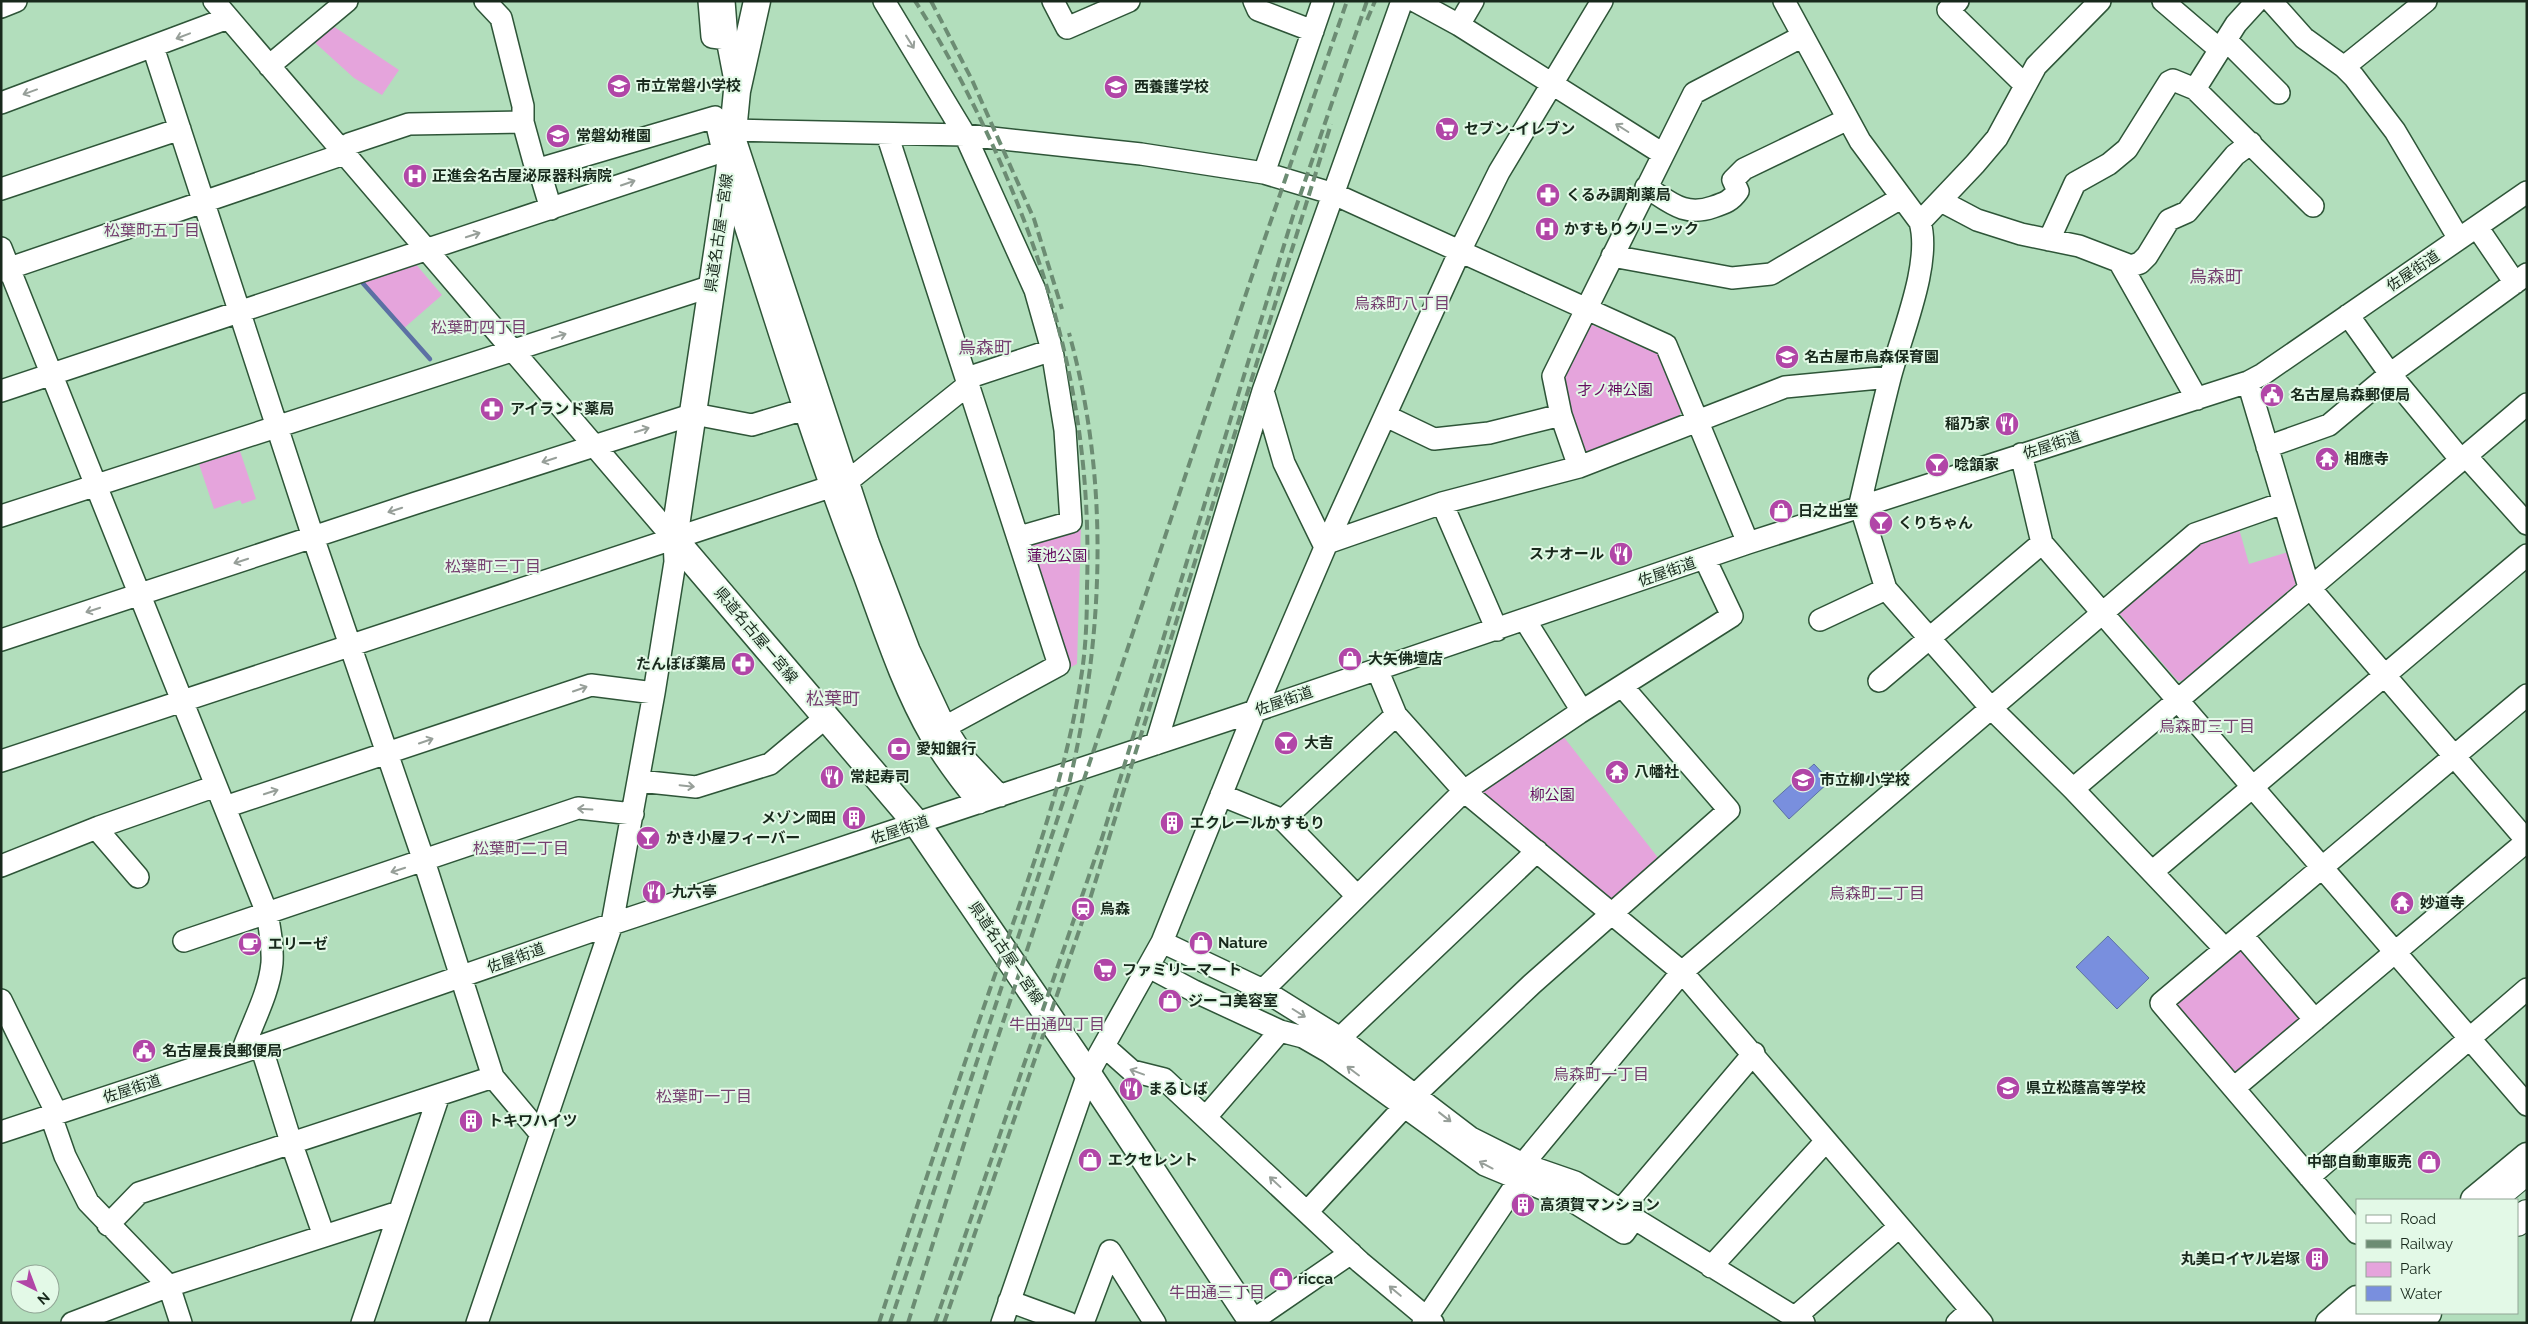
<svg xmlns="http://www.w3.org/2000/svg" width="2528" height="1324" viewBox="0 0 2528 1324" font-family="Raleway,'Noto Sans JP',sans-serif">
  <rect width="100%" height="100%" fill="#b2debc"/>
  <path fill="#e5a4dc" d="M330,24L399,70L382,95L354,78L312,40Z
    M414,262L442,295L403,329L360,280Z
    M1588,323L1658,354L1682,411L1675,421L1582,456L1561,379Z
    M240,451L256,499L242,504L240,500L214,509L199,464Z
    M2238,525L2249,564L2291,551L2298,578L2295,585L2182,681H2178L2118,612L2194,542Z
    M1081,526L1077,664L1069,668L1029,546L1034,538Z
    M1563,736L1659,859L1612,900L1482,795L1483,786Z
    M2240,948L2302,1019L2236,1077L2176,1006V1002Z"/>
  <path fill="#798fde" stroke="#5c70a4" d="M1814,764L1830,781L1789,819L1773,801Z
    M2108,936L2149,978L2117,1009L2076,967Z"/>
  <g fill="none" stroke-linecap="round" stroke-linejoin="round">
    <path stroke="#5c70a4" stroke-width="4.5" d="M360,280L430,359"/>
    <g stroke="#2e5538" stroke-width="24">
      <path id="minor" d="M214,1L674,539L675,562L654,693L612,924L477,1323
        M485,1L501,18L523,106V122L534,162L539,169L551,209
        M709,1L712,37L727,39
        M724,1L727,39L736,86
        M884,1L965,135L1035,290L1052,350L1065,430L1071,522L1019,537
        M1053,1L1067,28L1129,1
        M1254,1L1258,10L1313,31
        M1415,1L1459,25L1663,154
        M1784,1L1860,141L1920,222
        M1958,1L1948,10L2025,85
        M2163,1L2219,49
        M2271,1L2304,38L2344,67L2354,77L2395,131L2459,239
        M1,7L16,1
        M1459,25L1473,1
        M2226,40L2279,93
        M153,47L313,537L424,861L493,1077L540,1133
        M269,66L347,1
        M2344,67L2426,1
        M2195,89L2313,206
        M1,103L228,18
        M887,134L1059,665L945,727
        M539,169L715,117L723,151
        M1264,173L1323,1
        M729,175C772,309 813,444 864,575C884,629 902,686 931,736C945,760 961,781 979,803
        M1646,187C1670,202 1684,217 1713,207C1725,203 1731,201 1738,191L1733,180L1744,169L1848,119
        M1,189L180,129
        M1941,201L1977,220L2021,234L2079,246L2131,266L2140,263L2147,256L2169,220L2187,212L2235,155L2251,143
        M2477,227L2515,283
        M2049,240L2075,183L2109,164L2127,149L2169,82L2173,80L2195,89L2236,24L2257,1
        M1,248L267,913C270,930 273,946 272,963C269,994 252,1023 242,1052
        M1612,256L1732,278L1771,274L1901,198
        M2120,263L2197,399
        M1,271L344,154L349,144L409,124L523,122
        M2348,315L2390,374L2461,460
        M967,378L1052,350
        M2248,382L2309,587L2527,841
        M1,391L723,151L730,152
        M1386,416L1434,439L1489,433L1561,415
        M2267,447L2329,425L2390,374L2527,274
        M2021,454L2042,543L2527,1105
        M2466,456L2527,524
        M1579,467L1561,415L1553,376L1694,93L1803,36
        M1442,503L1497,630
        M1859,508C1869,465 1879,421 1890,378C1901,335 1932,264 1920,222L1975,164L1997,138L2036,66L2100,1
        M1861,508L1886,589L1990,707L2073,789L2225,949
        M1,516L712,286
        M1327,543L1442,503L1579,467L1785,387L1890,377
        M1325,547L1284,463L1263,391L1402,1
        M1525,620L1582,711
        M1820,620L1886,589
        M1,640L416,503L694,414L752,425L805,409
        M1377,669L1396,715L1464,791L1682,972L1982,1323
        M1879,681L2042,543
        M1156,744L1263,391
        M1,761L848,481L969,384
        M639,781L696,787L770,764L825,718
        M2073,789L2527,404
        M1221,795L1283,820L1357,896
        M1000,796L966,760L945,727L909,650L868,542L732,130L965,135L1141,154L1264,173L1334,194L1666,345L1748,543
        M225,807L591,685L654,693
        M1283,820L1396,715
        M96,828L138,877
        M1,866L99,827L216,786
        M2152,872L2527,555
        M2242,935L2315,1020
        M184,941L578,808L633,814
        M1162,942L1263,990L1340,1038L1471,1138L1523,1164L1575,1182L1804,1323
        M1149,967L1194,991L1280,1031L1303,1037L1329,1052L1485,1165L1574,1202L1624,1233L1634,1219
        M1263,990L1464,791L1579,713L1732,616L1705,559
        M1,1000L57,1114
        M261,1046L291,1142L324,1236
        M1105,1047L1132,1071L1164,1079L1360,1262L1433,1323
        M1332,1048L1340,1038L1537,851
        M2234,1088L2527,841
        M51,1116L65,1156L88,1202L169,1286L181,1323
        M1206,1117L1280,1031
        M1,1132L261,1046L612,924L1255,711L1748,543L2248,382L2263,374L2527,192
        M2309,1177L2527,989
        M1620,1211L1754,1053
        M1307,1212L1416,1094L1532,984L1729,810L1622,686
        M108,1225L139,1193L493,1077
        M2357,1233L2161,1003L2527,695
        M1711,1267L1826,1141
        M1009,1301L1069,1323
        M1794,1318L1899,1227
        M72,1323L169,1286L399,1212
        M362,1323L439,1095
        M1002,1323L1088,1074L1162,942L1255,711L1327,543L1460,251L1499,172L1602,1
        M1083,1323L1110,1251L1155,1323
        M1249,1323L1351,1253
        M1423,1323L1519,1180L1523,1164L1682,972L2195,534L2283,503
        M1957,1323L1971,1310"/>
    </g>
    <g stroke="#2e5538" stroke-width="29">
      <path id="major" d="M757,1L737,91L729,173L674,539L917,824L1088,1074L1253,1323
        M2474,1200L2527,1156
        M2329,1323L2357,1299
        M2416,1323L2428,1313"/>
    </g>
    <g stroke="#2e5538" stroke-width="30">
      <path id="highway" d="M2491,1200L2527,1170
        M2517,1222L2527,1214
        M2347,1323L2359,1313
        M2372,1323L2384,1313
        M2398,1323L2410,1313"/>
    </g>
    <use href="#minor" stroke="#fff" stroke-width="21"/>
    <use href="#major" stroke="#fff" stroke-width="26"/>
    <use href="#highway" stroke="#fff" stroke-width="28"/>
    <path stroke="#6c8c73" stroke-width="4" stroke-dasharray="10 5" stroke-linecap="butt" d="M931,1L972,80L1034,219L1062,309
      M1367,20L1375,1
      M879,1323C915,1212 951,1102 989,992C1025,888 1064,787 1081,678C1086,648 1087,617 1087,587C1092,428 1059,293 994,148C971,98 945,47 915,1
      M890,1323L1069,784C1104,636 1110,480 1069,333
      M908,1323L990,1061L1258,258L1347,1
      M935,1323L1102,838L1293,216L1367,1
      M944,1323L1090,899L1331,124"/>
  </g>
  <defs><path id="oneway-shaft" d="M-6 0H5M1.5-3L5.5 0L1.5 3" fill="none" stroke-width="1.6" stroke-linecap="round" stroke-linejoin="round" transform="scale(1.25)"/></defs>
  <g stroke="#979f99">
    <use href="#oneway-shaft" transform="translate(183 36) rotate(159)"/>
    <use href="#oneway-shaft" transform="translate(910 42) rotate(58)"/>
    <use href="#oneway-shaft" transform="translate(30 92) rotate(160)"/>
    <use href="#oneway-shaft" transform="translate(1622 128) rotate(-148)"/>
    <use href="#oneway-shaft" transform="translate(628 183) rotate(-19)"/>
    <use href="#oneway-shaft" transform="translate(473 235) rotate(-18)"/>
    <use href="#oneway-shaft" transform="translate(559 336) rotate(-18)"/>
    <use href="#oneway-shaft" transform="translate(642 430) rotate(-17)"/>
    <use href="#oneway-shaft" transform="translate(549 460) rotate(162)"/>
    <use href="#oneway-shaft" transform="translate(395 510) rotate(162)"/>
    <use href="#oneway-shaft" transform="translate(241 561) rotate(162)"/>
    <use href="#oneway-shaft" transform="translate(93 610) rotate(162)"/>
    <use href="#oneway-shaft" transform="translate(580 689) rotate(-19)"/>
    <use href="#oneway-shaft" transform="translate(426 741) rotate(-19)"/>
    <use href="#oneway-shaft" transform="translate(687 786) rotate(6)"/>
    <use href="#oneway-shaft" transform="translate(271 792) rotate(-18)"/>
    <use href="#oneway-shaft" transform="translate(585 809) rotate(-177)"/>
    <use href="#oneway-shaft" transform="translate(398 870) rotate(162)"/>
    <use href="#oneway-shaft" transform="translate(1299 1013) rotate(32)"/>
    <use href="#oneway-shaft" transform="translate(1353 1071) rotate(-143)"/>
    <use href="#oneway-shaft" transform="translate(1137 1072) rotate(-160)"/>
    <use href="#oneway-shaft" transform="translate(1445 1117) rotate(38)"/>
    <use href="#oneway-shaft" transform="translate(1486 1165) rotate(-152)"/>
    <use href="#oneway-shaft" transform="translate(1275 1182) rotate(-137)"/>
    <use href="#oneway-shaft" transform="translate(1395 1291) rotate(-140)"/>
  </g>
  <defs>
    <g id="school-disc" transform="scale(1.25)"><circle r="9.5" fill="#b146a7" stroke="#e3f9e7"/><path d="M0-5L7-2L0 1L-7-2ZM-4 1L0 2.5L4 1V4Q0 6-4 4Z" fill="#fff"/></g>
    <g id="supermarket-disc" transform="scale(1.25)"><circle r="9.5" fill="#b146a7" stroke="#e3f9e7"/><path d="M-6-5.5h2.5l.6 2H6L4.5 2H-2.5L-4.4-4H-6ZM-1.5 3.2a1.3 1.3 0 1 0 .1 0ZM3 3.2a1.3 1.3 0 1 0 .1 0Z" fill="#fff"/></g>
    <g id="hospital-disc" transform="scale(1.25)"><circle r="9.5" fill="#b146a7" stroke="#e3f9e7"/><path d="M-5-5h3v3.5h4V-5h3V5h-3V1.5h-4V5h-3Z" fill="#fff"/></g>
    <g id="pharmacy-disc" transform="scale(1.25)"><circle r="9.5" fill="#b146a7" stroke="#e3f9e7"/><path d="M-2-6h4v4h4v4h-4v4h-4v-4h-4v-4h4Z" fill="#fff"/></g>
    <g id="civic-disc" transform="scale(1.25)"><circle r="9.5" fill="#b146a7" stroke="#e3f9e7"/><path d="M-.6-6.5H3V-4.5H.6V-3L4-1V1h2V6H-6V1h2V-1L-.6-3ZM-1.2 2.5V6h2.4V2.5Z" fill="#fff"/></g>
    <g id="restaurant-disc" transform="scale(1.25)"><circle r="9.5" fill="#b146a7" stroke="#e3f9e7"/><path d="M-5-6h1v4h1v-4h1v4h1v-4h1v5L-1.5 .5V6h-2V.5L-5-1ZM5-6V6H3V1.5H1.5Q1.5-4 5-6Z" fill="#fff"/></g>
    <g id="temple-disc" transform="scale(1.25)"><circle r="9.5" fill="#b146a7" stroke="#e3f9e7"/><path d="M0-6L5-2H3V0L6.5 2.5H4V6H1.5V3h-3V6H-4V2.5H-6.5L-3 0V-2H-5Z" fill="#fff"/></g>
    <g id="bar-disc" transform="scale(1.25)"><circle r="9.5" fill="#b146a7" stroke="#e3f9e7"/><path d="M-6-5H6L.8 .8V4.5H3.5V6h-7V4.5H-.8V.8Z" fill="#fff"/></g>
    <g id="shop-disc" transform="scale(1.25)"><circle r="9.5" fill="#b146a7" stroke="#e3f9e7"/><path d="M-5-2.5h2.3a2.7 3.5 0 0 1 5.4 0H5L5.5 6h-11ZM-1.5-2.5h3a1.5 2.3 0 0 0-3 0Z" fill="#fff"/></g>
    <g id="bank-disc" transform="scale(1.25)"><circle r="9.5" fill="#b146a7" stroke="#e3f9e7"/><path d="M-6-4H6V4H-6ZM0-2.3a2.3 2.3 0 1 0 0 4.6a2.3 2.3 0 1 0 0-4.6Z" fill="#fff"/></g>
    <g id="building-disc" transform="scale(1.25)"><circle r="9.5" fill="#b146a7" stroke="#e3f9e7"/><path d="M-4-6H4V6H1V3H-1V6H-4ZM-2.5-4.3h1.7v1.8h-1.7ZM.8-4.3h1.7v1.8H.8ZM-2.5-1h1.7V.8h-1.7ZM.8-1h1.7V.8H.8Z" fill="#fff"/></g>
    <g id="station-disc" transform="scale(1.25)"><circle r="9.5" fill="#b146a7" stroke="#e3f9e7"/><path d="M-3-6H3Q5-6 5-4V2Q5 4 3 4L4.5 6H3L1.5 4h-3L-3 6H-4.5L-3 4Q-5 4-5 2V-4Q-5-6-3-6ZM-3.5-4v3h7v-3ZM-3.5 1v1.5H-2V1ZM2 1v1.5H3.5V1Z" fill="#fff"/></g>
    <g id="cafe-disc" transform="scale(1.25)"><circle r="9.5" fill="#b146a7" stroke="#e3f9e7"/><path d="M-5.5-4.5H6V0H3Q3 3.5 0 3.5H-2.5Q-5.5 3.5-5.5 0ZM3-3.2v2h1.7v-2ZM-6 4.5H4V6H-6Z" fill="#fff"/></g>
  </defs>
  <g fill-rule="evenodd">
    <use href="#school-disc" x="619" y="86"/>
    <use href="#school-disc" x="1116" y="87"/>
    <use href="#supermarket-disc" x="1447" y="129"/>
    <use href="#school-disc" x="558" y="136"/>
    <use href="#hospital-disc" x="415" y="176"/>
    <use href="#pharmacy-disc" x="1548" y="195"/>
    <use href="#hospital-disc" x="1547" y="229"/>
    <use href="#school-disc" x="1787" y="357"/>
    <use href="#civic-disc" x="2272" y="395"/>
    <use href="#pharmacy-disc" x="492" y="409"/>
    <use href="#restaurant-disc" x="2007" y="424"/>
    <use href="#temple-disc" x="2327" y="459"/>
    <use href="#bar-disc" x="1937" y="465"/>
    <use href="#shop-disc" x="1781" y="511"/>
    <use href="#bar-disc" x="1881" y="523"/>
    <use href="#restaurant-disc" x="1621" y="554"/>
    <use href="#shop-disc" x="1350" y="659"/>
    <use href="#pharmacy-disc" x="743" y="664"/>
    <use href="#bar-disc" x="1286" y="743"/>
    <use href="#bank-disc" x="899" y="749"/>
    <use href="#temple-disc" x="1617" y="772"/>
    <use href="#restaurant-disc" x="832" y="777"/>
    <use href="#school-disc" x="1803" y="780"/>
    <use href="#building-disc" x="854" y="818"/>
    <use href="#building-disc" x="1172" y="823"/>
    <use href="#bar-disc" x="648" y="838"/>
    <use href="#restaurant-disc" x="654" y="892"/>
    <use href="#temple-disc" x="2402" y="903"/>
    <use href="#station-disc" x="1083" y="909"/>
    <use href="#shop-disc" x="1201" y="943"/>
    <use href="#cafe-disc" x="250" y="944"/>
    <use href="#supermarket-disc" x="1105" y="970"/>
    <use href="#shop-disc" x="1170" y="1001"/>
    <use href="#civic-disc" x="144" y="1051"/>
    <use href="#school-disc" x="2008" y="1088"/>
    <use href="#restaurant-disc" x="1131" y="1089"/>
    <use href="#building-disc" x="471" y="1121"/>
    <use href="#shop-disc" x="1090" y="1160"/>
    <use href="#shop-disc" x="2429" y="1162"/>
    <use href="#building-disc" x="1523" y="1205"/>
    <use href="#building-disc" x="2317" y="1259"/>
    <use href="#shop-disc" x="1281" y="1279"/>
  </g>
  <g text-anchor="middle" stroke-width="4" stroke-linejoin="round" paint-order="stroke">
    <g font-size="15" font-weight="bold" fill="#18291c" stroke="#e3f9e7" text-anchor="start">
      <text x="636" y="91">市立常磐小学校</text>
      <text x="1134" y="92">西養護学校</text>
      <text x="1464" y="134">セブン-イレブン</text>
      <text x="576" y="141">常磐幼稚園</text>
      <text x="432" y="181">正進会名古屋泌尿器科病院</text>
      <text x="1566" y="200">くるみ調剤薬局</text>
      <text x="1564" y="234">かすもりクリニック</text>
      <text x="1804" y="362">名古屋市烏森保育園</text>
      <text x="2290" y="400">名古屋烏森郵便局</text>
      <text x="510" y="414">アイランド薬局</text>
      <text x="1990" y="429" text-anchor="end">稲乃家</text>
      <text x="2344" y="464">相應寺</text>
      <text x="1954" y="470">唸頷家</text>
      <text x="1798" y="516">日之出堂</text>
      <text x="1898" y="528">くりちゃん</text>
      <text x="1604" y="559" text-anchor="end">スナオール</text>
      <text x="1368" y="664">大矢佛壇店</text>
      <text x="726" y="669" text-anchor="end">たんぽぽ薬局</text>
      <text x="1304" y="748">大吉</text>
      <text x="916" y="754">愛知銀行</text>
      <text x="1634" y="777">八幡社</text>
      <text x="850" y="782">常起寿司</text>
      <text x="1820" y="785">市立柳小学校</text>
      <text x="836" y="823" text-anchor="end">メゾン岡田</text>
      <text x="1190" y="828">エクレールかすもり</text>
      <text x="666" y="843">かき小屋フィーバー</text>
      <text x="672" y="897">九六亭</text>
      <text x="2420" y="908">妙道寺</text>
      <text x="1100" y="914">烏森</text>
      <text x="1218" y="948">Nature</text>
      <text x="268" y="949">エリーゼ</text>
      <text x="1122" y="975">ファミリーマート</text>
      <text x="1188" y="1006">ジーコ美容室</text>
      <text x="162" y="1056">名古屋長良郵便局</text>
      <text x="2026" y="1093">県立松蔭高等学校</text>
      <text x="1148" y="1094">まるしば</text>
      <text x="488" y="1126">トキワハイツ</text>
      <text x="1108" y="1165">エクセレント</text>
      <text x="2412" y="1167" text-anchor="end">中部自動車販売</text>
      <text x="1540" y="1210">高須賀マンション</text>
      <text x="2300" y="1264" text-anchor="end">丸美ロイヤル岩塚</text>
      <text x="1298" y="1284">ricca</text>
    </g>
    <g font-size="15" fill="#18291c" stroke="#e3f9e7">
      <text transform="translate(719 233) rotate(-82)" y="5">県道名古屋一宮線</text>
      <text transform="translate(2413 271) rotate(-34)" y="5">佐屋街道</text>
      <text transform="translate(2052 445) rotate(-18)" y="5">佐屋街道</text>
      <text transform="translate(1667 572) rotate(-19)" y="5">佐屋街道</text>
      <text transform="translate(756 635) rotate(50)" y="5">県道名古屋一宮線</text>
      <text transform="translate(1284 701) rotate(-19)" y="5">佐屋街道</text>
      <text transform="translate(900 830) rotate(-18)" y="5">佐屋街道</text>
      <text transform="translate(1006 953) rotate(56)" y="5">県道名古屋一宮線</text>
      <text transform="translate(516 958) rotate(-20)" y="5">佐屋街道</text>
      <text transform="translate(132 1089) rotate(-18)" y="5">佐屋街道</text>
    </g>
    <g font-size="15" fill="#640a5f" stroke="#e3f9e7">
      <text x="1615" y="395">才ノ神公園</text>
      <text x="1057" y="561">蓮池公園</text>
      <text x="1552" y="800">柳公園</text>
    </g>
    <g font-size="16" fill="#764070" stroke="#e3f9e7">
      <text x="152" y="236">松葉町五丁目</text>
      <text x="1402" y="309">烏森町八丁目</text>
      <text x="479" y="333">松葉町四丁目</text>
      <text x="493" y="572">松葉町三丁目</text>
      <text x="2207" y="732">烏森町三丁目</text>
      <text x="521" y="854">松葉町二丁目</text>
      <text x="1877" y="899">烏森町二丁目</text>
      <text x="1057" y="1030">牛田通四丁目</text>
      <text x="1601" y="1080">烏森町一丁目</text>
      <text x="704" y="1102">松葉町一丁目</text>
      <text x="1217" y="1298">牛田通三丁目</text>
    </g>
    <g font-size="18" fill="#764070" stroke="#e3f9e7">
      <text x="2216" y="283">烏森町</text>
      <text x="985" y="354">烏森町</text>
      <text x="833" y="705">松葉町</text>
    </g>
  </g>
  <rect width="2528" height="1324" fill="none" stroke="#18291c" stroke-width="5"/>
  <rect x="2356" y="1199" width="162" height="115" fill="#e3f9e7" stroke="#92a696"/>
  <rect x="2366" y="1215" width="25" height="8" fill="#ffffff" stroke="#92a696"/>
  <text x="2400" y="1224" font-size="15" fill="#18291c">Road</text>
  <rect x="2366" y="1240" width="25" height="8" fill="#6c8c73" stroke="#92a696"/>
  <text x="2400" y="1249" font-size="15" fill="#18291c">Railway</text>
  <rect x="2366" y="1262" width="25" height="15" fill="#e5a4dc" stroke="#92a696"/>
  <text x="2400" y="1274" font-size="15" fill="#18291c">Park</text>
  <rect x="2366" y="1286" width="25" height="15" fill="#798fde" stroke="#92a696"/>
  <text x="2400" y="1299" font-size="15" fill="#18291c">Water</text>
  <g transform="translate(35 1289) rotate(138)"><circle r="24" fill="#e3f9e7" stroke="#92a696"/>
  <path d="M0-4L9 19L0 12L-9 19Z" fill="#b146a7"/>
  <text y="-8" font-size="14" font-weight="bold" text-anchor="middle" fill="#18291c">N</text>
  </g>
</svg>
